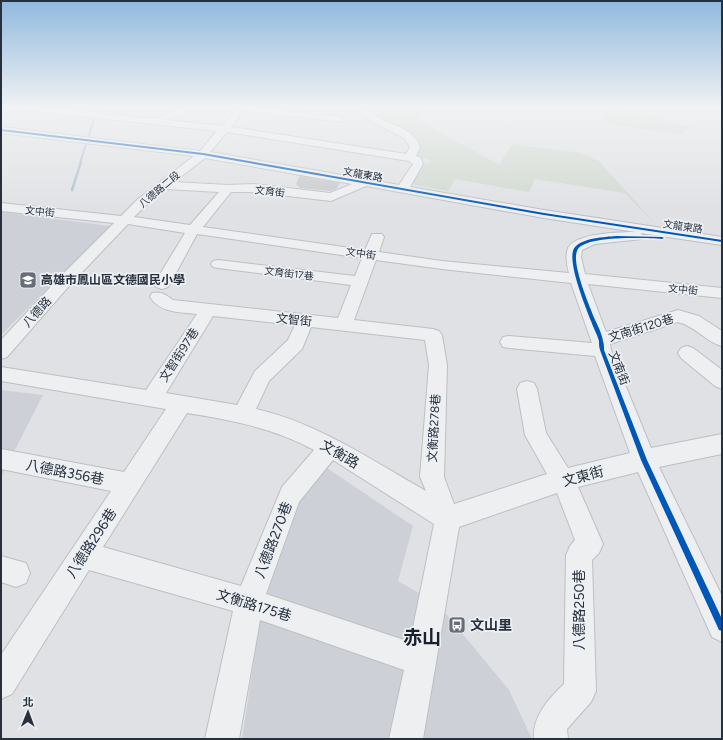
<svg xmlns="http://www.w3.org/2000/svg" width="723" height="740" viewBox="0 0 723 740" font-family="Figtree,'Noto Sans TC',sans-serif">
  <rect width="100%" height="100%" fill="#dfe1e4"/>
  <path fill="#cdd1d7" d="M1,212L110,226L1,335Z
    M1,390L43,395L1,477Z
    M327,468L413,526L398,581L438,604L509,690L532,739H242L259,627L274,557L307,485Z"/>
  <path fill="#d0d8cf" d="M367,107H425L416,119L499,165L512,144L582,153L599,161L657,226L625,193L535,179L529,192L455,179L448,191L415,185L412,182L423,164L429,163L431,160L416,157L418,147L374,117Z
    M607,107H626L623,109L691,127L679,134L613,125L607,122L604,118Z"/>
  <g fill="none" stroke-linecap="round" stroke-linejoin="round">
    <path stroke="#adc0cf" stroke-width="2" d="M80,163L95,116L100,107"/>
    <path stroke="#adc0cf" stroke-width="2.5" d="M72,190L81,162"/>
  </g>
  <path fill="#c7c9cc" d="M300,176L340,183L336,189L330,191L300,188L296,184Z"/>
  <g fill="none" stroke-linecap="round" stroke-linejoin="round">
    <g stroke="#bdbfc2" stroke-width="2">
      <path id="minor" d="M18,107H49L155,119L185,107H198L166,120L222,126L236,110L226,107H255L340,117L343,118V122L244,111L231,127L406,154L410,147L404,138L367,119L360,107H368C379,125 397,122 411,134C415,137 418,143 420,147L416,156L421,158L423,164L410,187L544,210L722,237V245L640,233L644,236L642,239L595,244L582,250L581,257L585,274L722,288V298L588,284L606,332L678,310L699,316L722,331V346C706,342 695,326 678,322L610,344L611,350L651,448L722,434V454L659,467L722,596V642L712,637L638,472L578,487L603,544L599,553L592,560L596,691L591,702L567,729L568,739H534C532,717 549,698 564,684L566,555L570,546L575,540L557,493L459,527L423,739H389L404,670L260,620L239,739H205L233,611L89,570L12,694L1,699V655L111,491L1,469V449L124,472L166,409L1,381V367L146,390L197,314C180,312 160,313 150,297L152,293C161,291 166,295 173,300L338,318L351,285L218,268L213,267L211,264L213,261L218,260L355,276L362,258L197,234L170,284L168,287L162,289L156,287L154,284L185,233L128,224L69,286L7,357L1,359V340L57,280L114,223L1,211V203L121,216L138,199L194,156L1,133V127L200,151L217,131L22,110ZM227,132L409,161L413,164L399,185L210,152ZM205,158L352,184L330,193L253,184L228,185L174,182ZM366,186L544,218L636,232C621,232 575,233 568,248C565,256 567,266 569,273L442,261L379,252L384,237L382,234H372L365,250L203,227L231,192H253L331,201ZM166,189L219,192L190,225L134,217L146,205ZM376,260L442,269L571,283L592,343L509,336L503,337L500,342L503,347L509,348L595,356L630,453L568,468L546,433L537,389L534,383L527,381L520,383L517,389L525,435L547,474L454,504L444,477L447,365L442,335L439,331L433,329L354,320ZM213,316L295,325L288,340L255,371L237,405L166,393ZM311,327L425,340L429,365L420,477L426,491C371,460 318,423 256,409L269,381L302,349ZM187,413C231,420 274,428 314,450L282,487L241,586L103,547ZM333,460L434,524L410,642L266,594L299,502Z
        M687,346L693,348L722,370V389L715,386L681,358L678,353L681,348Z
        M1,556L26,563L30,573L26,583L16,587L1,582Z"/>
    </g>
    <use href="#minor" fill="#eeeff1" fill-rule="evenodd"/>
    <g stroke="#ecf0f4" stroke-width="3">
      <path id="cycleway" d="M1,129L203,153L544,213L722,240V242L544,215L203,155L1,131Z
        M616,236L662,237L664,238L662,239C647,238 582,235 577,251C572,263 586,297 591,310C594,319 602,332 603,341C604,344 604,347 604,350L647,460L722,619V631L719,630L641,460L600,350C599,347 599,344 599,341C597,334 593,327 591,321C586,308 565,258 575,247C583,238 604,237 616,236Z"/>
    </g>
    <use href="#cycleway" fill="#0057b8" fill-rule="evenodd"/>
  </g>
  <linearGradient id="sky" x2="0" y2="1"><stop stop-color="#90b9de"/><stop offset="0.51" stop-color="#f1f2f3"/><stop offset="1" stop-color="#f1f2f3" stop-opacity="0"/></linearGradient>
  <rect width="723" height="211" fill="url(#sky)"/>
  <defs>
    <g id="school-square" transform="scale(0.9)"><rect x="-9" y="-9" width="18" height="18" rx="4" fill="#676e77" stroke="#ecf0f4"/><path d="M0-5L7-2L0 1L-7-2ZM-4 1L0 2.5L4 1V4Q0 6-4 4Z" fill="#fff"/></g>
    <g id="bus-square" transform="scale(0.9)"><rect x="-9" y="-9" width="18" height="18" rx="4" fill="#676e77" stroke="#ecf0f4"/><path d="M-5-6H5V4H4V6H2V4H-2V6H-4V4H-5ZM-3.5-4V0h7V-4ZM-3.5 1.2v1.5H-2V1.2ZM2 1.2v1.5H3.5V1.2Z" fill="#fff"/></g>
  </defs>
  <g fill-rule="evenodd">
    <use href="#school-square" x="28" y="280"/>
    <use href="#bus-square" x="457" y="625"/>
  </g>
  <g text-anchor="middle" stroke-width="3.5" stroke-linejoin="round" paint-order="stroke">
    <g font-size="10" fill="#27303c" stroke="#ecf0f4">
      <text transform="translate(363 174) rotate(10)" y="4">文龍東路</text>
      <text transform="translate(159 189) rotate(-40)" y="4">八德路二段</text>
      <text transform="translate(270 191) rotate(7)" y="4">文育街</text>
      <text transform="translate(40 211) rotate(6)" y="4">文中街</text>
      <text transform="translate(683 226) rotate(8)" y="4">文龍東路</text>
      <text transform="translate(361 253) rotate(8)" y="4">文中街</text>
      <text transform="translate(289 273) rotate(7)" y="4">文育街17巷</text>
      <text transform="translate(683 289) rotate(5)" y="4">文中街</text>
    </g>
    <g font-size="12" font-weight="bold" fill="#27303c" stroke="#ecf0f4" text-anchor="start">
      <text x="41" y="284">高雄市鳳山區文德國民小學</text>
    </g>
    <g font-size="12" fill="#27303c" stroke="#ecf0f4">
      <text transform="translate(37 312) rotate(-48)" y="4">八德路</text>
      <text transform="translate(294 320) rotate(6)" y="4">文智街</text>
      <text transform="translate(641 328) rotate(-17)" y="4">文南街120巷</text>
      <text transform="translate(179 355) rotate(-57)" y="4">文智街97巷</text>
      <text transform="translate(619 368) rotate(69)" y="4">文南街</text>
      <text transform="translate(434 428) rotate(-87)" y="4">文衡路278巷</text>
    </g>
    <g font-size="14" fill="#27303c" stroke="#ecf0f4">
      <text transform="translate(340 454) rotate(30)" y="5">文衡路</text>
      <text transform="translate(65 472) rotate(11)" y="5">八德路356巷</text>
      <text transform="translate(583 476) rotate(-15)" y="5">文東街</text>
      <text transform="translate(273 540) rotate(-69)" y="5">八德路270巷</text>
      <text transform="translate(91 543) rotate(-57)" y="5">八德路296巷</text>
      <text transform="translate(254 605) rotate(17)" y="5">文衡路175巷</text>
      <text transform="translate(579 610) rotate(-90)" y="5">八德路250巷</text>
    </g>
    <g font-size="14" font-weight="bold" fill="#27303c" stroke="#ecf0f4" text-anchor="start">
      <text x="470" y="630">文山里</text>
    </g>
    <g font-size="19" font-weight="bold" fill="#19212d" stroke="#ecf0f4">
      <text x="422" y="644">赤山</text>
    </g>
  </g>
  <rect width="723" height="740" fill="none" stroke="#27303c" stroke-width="4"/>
  <g transform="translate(28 712) rotate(1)" stroke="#ecf0f4" stroke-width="3" paint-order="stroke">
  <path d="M0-3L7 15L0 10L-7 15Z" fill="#27303c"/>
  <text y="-6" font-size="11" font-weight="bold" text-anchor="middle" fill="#27303c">北</text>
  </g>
</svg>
